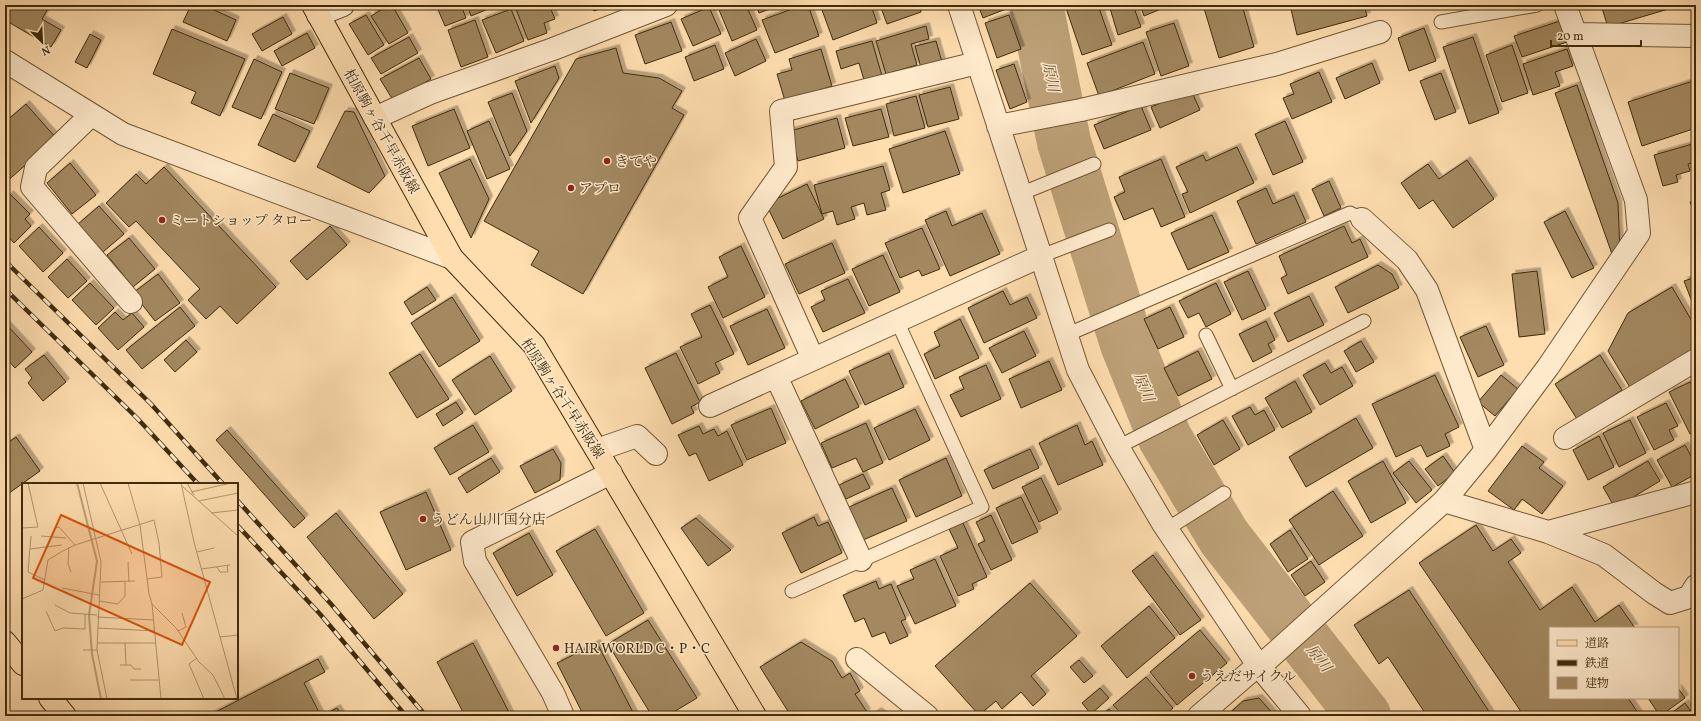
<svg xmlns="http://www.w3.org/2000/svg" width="1701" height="721" viewBox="0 0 1701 721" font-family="Vollkorn,'Noto Serif JP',serif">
  <defs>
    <filter id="shadow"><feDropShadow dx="3.5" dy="-3.5" stdDeviation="0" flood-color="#0004"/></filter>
  </defs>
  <rect width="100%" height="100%" fill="#feddaf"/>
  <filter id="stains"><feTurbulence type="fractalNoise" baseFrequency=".005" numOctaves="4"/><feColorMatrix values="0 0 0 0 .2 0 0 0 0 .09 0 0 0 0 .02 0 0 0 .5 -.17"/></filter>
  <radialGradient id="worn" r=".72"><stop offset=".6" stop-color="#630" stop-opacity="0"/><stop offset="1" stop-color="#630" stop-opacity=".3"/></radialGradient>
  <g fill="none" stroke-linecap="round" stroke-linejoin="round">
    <path stroke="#bda077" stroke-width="54" d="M1036,5L1064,142L1127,344L1165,438L1224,537L1364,716"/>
  </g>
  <path fill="#a38860" stroke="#402b0b" filter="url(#shadow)" d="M5,5H50L42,19L61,30L51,47L5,20Z
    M191,5H203L236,20L227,41L183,22Z
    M389,5H392L408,33L389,44L371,16Z
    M436,5H461L466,18L445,26Z
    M467,5H492L493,7L471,16Z
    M527,5H549L555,19L544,23L547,33L528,40L516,9Z
    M592,5H610L594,11Z
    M717,5H746L757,30L732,41Z
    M756,5H774L775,7L759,13Z
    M803,5H808L819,36L775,53L762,20Z
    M834,5H871L877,23L833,40L822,10Z
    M880,5H919L921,12L887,24Z
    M978,5H1010L1011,7L983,18Z
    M1076,5H1098L1112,45L1082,55L1066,8Z
    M1109,5H1133L1141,27L1118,35Z
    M1140,5H1160L1161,9L1144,16Z
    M1203,5H1242L1254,47L1219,58Z
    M1290,5H1364L1367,16L1297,35Z
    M1601,5H1674L1675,7L1608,27Z
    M709,7L721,34L693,46L681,19Z
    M511,9L524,41L496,53L482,20Z
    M366,15L384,45L368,55L349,24Z
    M1009,15L1021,49L997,58L985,23Z
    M283,17L292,34L262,51L252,34Z
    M475,20L488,57L461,67L448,30Z
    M1560,21L1567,42L1522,57L1514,36Z
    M671,22L682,51L645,64L635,35Z
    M1174,23L1189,66L1161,76L1146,32Z
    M926,26L929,39L911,44L917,65L886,74L876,41Z
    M1424,28L1436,61L1409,71L1398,38Z
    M172,29L245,59L220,116L191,103L196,92L153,74Z
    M307,33L315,48L282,66L274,51Z
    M90,34L101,40L87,68L75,62Z
    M409,37L418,53L381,74L371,58Z
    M1473,37L1499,113L1469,124L1443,47Z
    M756,39L766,61L735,76L725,53Z
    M872,41L882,76L864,80L859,63L841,69L836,51Z
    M936,41L942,62L921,68L915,46Z
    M1143,42L1155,74L1099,96L1087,63Z
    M715,45L724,69L694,81L685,57Z
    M1512,45L1528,93L1502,102L1486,55Z
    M616,48L623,73L659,78L682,91L672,108L684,115L583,294L531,265L539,251L484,221L576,59Z
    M821,49L832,86L785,101L777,74L792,70L789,59Z
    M1567,49L1573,66L1555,72L1560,86L1533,95L1523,64Z
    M419,58L431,79L393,100L380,79Z
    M254,59L282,72L261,119L232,107Z
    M1372,63L1380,83L1345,99L1336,78Z
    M1014,64L1027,102L1010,109L996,70Z
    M555,66L559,78L531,123L515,81Z
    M1319,72L1332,102L1292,119L1283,98L1294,94L1290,84Z
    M290,73L329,88L314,124L275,109Z
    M1441,73L1456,112L1435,120L1420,81Z
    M1696,80L1695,113L1696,128L1642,146L1628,102Z
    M1577,85L1618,203L1620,252L1612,254L1555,93Z
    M950,87L959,119L928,127L919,95Z
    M1191,90L1200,110L1160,128L1151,107Z
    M512,93L527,131L510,156L488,102Z
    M916,96L925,128L894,136L886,104Z
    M26,104L56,138L5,183V122Z
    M1141,106L1151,130L1104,149L1094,125Z
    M454,109L470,148L428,166L412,126Z
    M881,109L889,137L853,146L845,118Z
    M345,111L354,112L385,176L369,193L317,167Z
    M273,114L310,131L295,162L258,145Z
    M837,118L845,148L798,161L790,131Z
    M489,121L510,169L487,179L467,131Z
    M1285,121L1303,162L1273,175L1255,134Z
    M945,131L960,174L903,193L889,149Z
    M1696,143V162L1688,164L1690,171L1676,175L1678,182L1663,186L1654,155Z
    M1237,147L1254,183L1190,213L1182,194L1188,192L1176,167L1203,155L1206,161Z
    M470,159L489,199L471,238L439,173Z
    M1161,159L1185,217L1161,227L1153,208L1124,220L1114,197L1125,192L1119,177Z
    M1467,160L1494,199L1453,228L1433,200L1419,209L1401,183L1428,164L1439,179Z
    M70,163L96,195L72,214L47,183Z
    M883,166L890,190L881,193L886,210L867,215L864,203L851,207L855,219L837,225L833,211L822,214L814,185Z
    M164,167L276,287L237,324L220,306L206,319L188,300L200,289L136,221L129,227L106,203L136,174L146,184Z
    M1329,181L1341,208L1324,216L1312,189Z
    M807,184L824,219L783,239L766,204Z
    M1266,188L1273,204L1294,195L1306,222L1256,244L1237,201Z
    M10,194L30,214L25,219L31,226L14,243L5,233V200Z
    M1696,200V217L1690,202Z
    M99,206L124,234L103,252L78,224Z
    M946,211L952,226L982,213L1000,254L950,276L925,220Z
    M1565,211L1594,268L1572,278L1544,222Z
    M1212,215L1229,252L1188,270L1171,233Z
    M330,226L347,245L307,280L290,261Z
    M1344,226L1352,243L1360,239L1368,257L1288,294L1281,278L1287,275L1279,256Z
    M39,227L63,253L43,272L19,246Z
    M922,228L940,269L922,276L919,270L900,278L885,243Z
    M129,238L155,269L133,287L107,255Z
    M832,243L845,273L799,294L785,264Z
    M741,246L765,297L723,318L708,287L728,277L719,257Z
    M883,255L900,292L869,306L852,269Z
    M67,259L87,281L68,298L48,277Z
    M1378,265L1392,274L1399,288L1348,313L1335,287Z
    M1248,271L1266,309L1242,320L1224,282Z
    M1537,271L1545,334L1519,337L1512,274Z
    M158,274L180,303L155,321L133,293Z
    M1696,277V312L1684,281Z
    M848,279L865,313L823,332L811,307L825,300L821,291Z
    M90,283L114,308L96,325L72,300Z
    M1216,283L1231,314L1206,327L1199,313L1188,318L1179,301Z
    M427,287L436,300L412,315L404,302Z
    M1672,287L1696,328V351L1631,389L1608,351L1628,313Z
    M1003,291L1010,305L1027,297L1037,318L984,343L968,308Z
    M1309,296L1324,325L1288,342L1274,313Z
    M452,297L480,341L439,367L411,323Z
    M710,305L734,354L715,363L720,373L698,384L680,347L702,337L691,314Z
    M180,307L195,326L142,369L126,350Z
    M1170,307L1184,337L1158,349L1144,319Z
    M767,309L785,348L748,365L730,326Z
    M115,312L123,320L132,313L144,327L118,350L98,328Z
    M960,319L979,358L935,379L924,354L940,346L934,332Z
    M1266,321L1275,340L1268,344L1272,352L1253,362L1239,334Z
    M5,323L32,352L15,368L5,357Z
    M1486,326L1504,365L1478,377L1460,337Z
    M1024,331L1036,356L1002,373L989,348Z
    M186,340L197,352L175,372L164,360Z
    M1361,341L1374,362L1356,372L1344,351Z
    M1198,351L1212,379L1178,396L1164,368Z
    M676,353L700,402L691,407L694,413L672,424L645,368Z
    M889,353L904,387L865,405L849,371Z
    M420,354L449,399L417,418L389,373Z
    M44,355L66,382L43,401L28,383L32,378L25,369Z
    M1600,355L1622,390L1577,419L1555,384Z
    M490,356L512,391L475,415L452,380Z
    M1049,361L1062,390L1021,408L1009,379Z
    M1325,363L1331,373L1342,367L1353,386L1320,405L1303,375Z
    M986,365L1001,399L961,417L950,395L964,389L959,377Z
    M1435,375L1459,427L1445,434L1450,446L1427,457L1421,445L1396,457L1372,404Z
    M1501,375L1518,389L1495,416L1478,402Z
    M845,379L859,407L815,429L801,401Z
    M1295,381L1312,412L1282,428L1265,398Z
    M1690,382L1696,393V431L1690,434L1669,392Z
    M456,402L463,413L443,426L436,414Z
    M1666,403L1678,426L1669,430L1674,440L1654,450L1637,417Z
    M1250,407L1255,415L1264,410L1275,430L1248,445L1232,416Z
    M771,408L786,443L747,460L731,425Z
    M915,409L930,440L889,460L874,428Z
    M1356,418L1373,448L1306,487L1289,457Z
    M1223,420L1240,449L1214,465L1197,435Z
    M1630,420L1646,453L1619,467L1603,433Z
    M866,423L883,463L863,472L856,458L832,468L821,443Z
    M473,425L489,452L450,475L434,448Z
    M1077,425L1085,445L1092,441L1103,465L1058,485L1039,443Z
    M699,426L703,434L714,429L718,436L727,431L743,465L709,481L696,453L689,456L678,435Z
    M227,430L305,518L294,528L216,440Z
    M1599,436L1614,467L1588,480L1573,450Z
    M16,437L40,471L5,496V445Z
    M1696,441V450L1692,443Z
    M1685,445L1696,465V474L1672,487L1657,460Z
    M1522,446L1544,462L1539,468L1563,486L1542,514L1522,499L1514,510L1488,491Z
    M553,449L561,463L560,480L535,493L520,466Z
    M1030,449L1039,468L993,489L984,470Z
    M1443,456L1455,473L1438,486L1425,469Z
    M491,458L500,472L467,493L458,478Z
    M946,458L962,496L916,517L899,480Z
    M1383,461L1406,503L1371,523L1348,481Z
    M1409,461L1432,490L1416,503L1393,473Z
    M1648,461L1660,481L1615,508L1603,487Z
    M863,474L870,488L846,499L839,485Z
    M1041,478L1058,513L1039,522L1022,487Z
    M892,488L907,521L863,540L849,507Z
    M1333,491L1363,536L1319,565L1289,520Z
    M426,492L451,550L406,570L380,512Z
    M1021,497L1038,532L1012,544L996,508Z
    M336,513L403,594L374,619L307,537Z
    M991,515L1012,560L991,570L978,544L985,541L976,522Z
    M814,517L818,526L828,522L842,553L801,573L782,533Z
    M696,518L731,550L708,566L681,528Z
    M963,523L987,577L972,584L974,589L958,596L940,556L958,548L949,529Z
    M1476,525L1493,551L1511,539L1521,553L1508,562L1540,610L1572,587L1595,622L1619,605L1635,628H1550V698H1628L1640,716H1524L1419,563Z
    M595,529L644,613L606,636L556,551Z
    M1290,530L1308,559L1288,572L1270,544Z
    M529,533L553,575L517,596L493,553Z
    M1153,555L1201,620L1180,635L1132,571Z
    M935,559L956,606L915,624L897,586L914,579L910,570Z
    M1311,561L1325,582L1305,596L1291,575Z
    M876,581L879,589L891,584L906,619L901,621L908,636L890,644L885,632L872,637L864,618L855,622L843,595Z
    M1030,583L1077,636L1031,676L1046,694L1033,706L1021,692L1002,709L996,701L979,715L935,666Z
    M1409,590L1492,716H1427L1388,657L1379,664L1354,625Z
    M1149,606L1175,638L1127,678L1101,646Z
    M648,620L697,698L667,716H652L608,644Z
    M1200,630L1227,663L1177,705L1150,672Z
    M801,642L832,661L842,678L850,673L860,691L855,694L867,712L861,716H791L760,667Z
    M473,643L511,716H465L437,662Z
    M597,643L635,716H584L557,663Z
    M318,659L325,672L304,683L321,716H208Z
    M1079,660L1093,676L1084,683L1070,667Z
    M1146,677L1173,708L1164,716H1123L1113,705Z
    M1100,688L1109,698L1091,714L1082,703Z
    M1678,688L1685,698L1660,716L1648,698H1678Z
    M1259,698L1275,716H1226L1243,701Z
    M1685,703L1694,716H1668Z
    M337,708L342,716H322Z
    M1109,709L1115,716H1100Z
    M878,711L885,716H871Z"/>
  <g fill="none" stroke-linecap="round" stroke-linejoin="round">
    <g stroke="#705834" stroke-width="15">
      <path id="lane" d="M1441,22L1537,5
        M1020,194L1094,164
        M1041,256L1109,230
        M1066,335L1350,213L1362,219
        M1206,335L1232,389
        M1118,447L1364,321
        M1167,529L1224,493
        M792,591L982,507L897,321"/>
    </g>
    <g stroke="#705834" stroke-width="24">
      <path id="street" d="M959,5L1078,370L1118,447L1162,522L1258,665L1300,716
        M318,15L343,5
        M1576,34L1696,36
        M5,61L123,134L452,258
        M91,115L36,168L32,187L131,302
        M375,118L430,93L553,49L666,5
        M998,126L1081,110L1277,64L1380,32
        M1362,219L1407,260L1427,290L1486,450
        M813,359L750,218L786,167L781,111L977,63
        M776,376L861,560
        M710,406L1041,256
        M1565,438L1696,360
        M597,450L637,436L656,454
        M1444,501L1548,532L1604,555L1654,593L1670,603L1689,597L1696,586
        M1548,532L1696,492
        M857,659L927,716
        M563,716L553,693L475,561L472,542L611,473
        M1199,716L1258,665L1267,660L1444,501L1486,450L1548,367L1639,233L1636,200L1565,5"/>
    </g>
    <g stroke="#402b0b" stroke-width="24">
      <path id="primary" d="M313,5L452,258L534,345L755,716"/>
    </g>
    <g stroke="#402b0b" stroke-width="24">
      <path id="highway" d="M5,642L23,664
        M50,698L65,716"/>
    </g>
    <use href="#lane" stroke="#fee9cb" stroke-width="13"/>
    <use href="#street" stroke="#fee9cb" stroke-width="22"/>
    <use href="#primary" stroke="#feddaf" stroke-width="22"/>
    <use href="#highway" stroke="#feddaf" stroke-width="22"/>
    <g stroke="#402b0b" stroke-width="4.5">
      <path id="rail" d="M5,261L151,404L223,484
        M5,289L137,418L198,484
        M237,500L331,604L426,716
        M237,525L320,614L406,716"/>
    </g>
    <use href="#rail" stroke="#fee9cb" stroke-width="3" stroke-dasharray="9" stroke-linecap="butt"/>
  </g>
  <g fill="#8f2418" stroke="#fee9cb" stroke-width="1.5">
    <circle cx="607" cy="161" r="4"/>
    <circle cx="571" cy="188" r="4"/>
    <circle cx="162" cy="220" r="4"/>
    <circle cx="423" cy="519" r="4"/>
    <circle cx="556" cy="648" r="4"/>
    <circle cx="1192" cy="676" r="4"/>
  </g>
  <g text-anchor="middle" stroke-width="3" stroke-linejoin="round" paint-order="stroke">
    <g font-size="14" fill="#402b0b" stroke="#fee9cb">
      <text transform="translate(382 131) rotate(61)" y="5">柏原駒ヶ谷千早赤阪線</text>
      <text transform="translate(563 398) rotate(57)" y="5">柏原駒ヶ谷千早赤阪線</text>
    </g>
    <g font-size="14" fill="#402b0b" stroke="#fee9cb" text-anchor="start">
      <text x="615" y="166">きてや</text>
      <text x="579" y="193">アプロ</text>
      <text x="170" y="225">ミートショップ タロー</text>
      <text x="431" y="524">うどん山川 国分店</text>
      <text x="564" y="653">HAIR WORLD C・P・C</text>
      <text x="1200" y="681">うえだサイクル</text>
    </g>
    <g font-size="15" font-style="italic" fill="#664e2b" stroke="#fee9cb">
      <text transform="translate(1051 77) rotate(78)" y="5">原川</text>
      <text transform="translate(1144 387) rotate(68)" y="5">原川</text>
      <text transform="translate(1319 658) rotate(52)" y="5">原川</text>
    </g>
  </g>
  <g transform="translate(22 483)">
    <rect width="216" height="216" fill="#feddaf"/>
    <path fill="none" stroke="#bda077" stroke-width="2" d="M55,0L75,78L67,132L70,171L79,216"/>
    <path fill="none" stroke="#b2966d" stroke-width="1" d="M61,0L79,79L75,167L85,216M78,0L110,71M106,0L118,42L127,111L130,121L139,216M159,0L172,59L215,216M165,0L172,12M160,3L216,53M169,9L209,0M177,18L216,10M189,30L216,27M0,45L16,44L6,0M33,45L37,44L53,62M9,53L6,89L23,97M19,53L44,55M47,64L46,81L49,89M8,66L40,62M175,69L192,65M106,79L107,99M195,84L198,89H206L205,82M179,86L208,82M79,99L113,98M40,105L77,112M0,116L21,107L26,77L39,69L53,62L132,37L137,60L140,94L125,96M77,118L96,121L103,113V99M130,121L154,145L177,179L191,192L203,216M33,122L48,130L75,132M24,128L33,148L41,145L63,146V131M75,134L132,137M75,145L133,148M156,148L164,144L160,130M198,154L216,152M75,160H134M103,160L104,182M61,167H75M175,175L167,181L182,216M98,182H109L112,186H119M108,197H137"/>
    <path fill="#d7540c" fill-opacity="0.15" stroke="#d7540c" stroke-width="2" d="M39,32L188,99L160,162L11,95Z"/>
    <rect width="216" height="216" fill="none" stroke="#402b0b" stroke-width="2"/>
  </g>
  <rect width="1701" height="721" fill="none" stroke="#feddaf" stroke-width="20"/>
  <rect x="6" y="6" width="1689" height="709" fill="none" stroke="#402b0b" stroke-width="2"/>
  <rect x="10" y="10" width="1681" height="701" fill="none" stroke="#402b0b"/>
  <rect x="1549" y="627" width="130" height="72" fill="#fee9cb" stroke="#b29d7e"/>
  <rect x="1557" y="640" width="20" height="6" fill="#feddaf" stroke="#b29d7e"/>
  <text x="1585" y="647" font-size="12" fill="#402b0b">道路</text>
  <rect x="1557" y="660" width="20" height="6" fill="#402b0b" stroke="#b29d7e"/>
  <text x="1585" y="667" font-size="12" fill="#402b0b">鉄道</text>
  <rect x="1557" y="677" width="20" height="12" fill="#a38860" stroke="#b29d7e"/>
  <text x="1585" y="687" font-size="12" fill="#402b0b">建物</text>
  <g transform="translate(42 42) rotate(156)" stroke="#fee9cb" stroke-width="3" paint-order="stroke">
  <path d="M0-3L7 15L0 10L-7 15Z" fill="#402b0b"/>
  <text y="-6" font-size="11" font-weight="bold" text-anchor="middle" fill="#402b0b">N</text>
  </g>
  <path d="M1551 40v6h90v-6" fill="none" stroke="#402b0b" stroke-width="2"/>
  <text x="1557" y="40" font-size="12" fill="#402b0b" stroke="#fee9cb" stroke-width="3" paint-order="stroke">20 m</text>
  <rect width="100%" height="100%" filter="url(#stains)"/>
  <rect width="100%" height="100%" fill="url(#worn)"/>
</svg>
